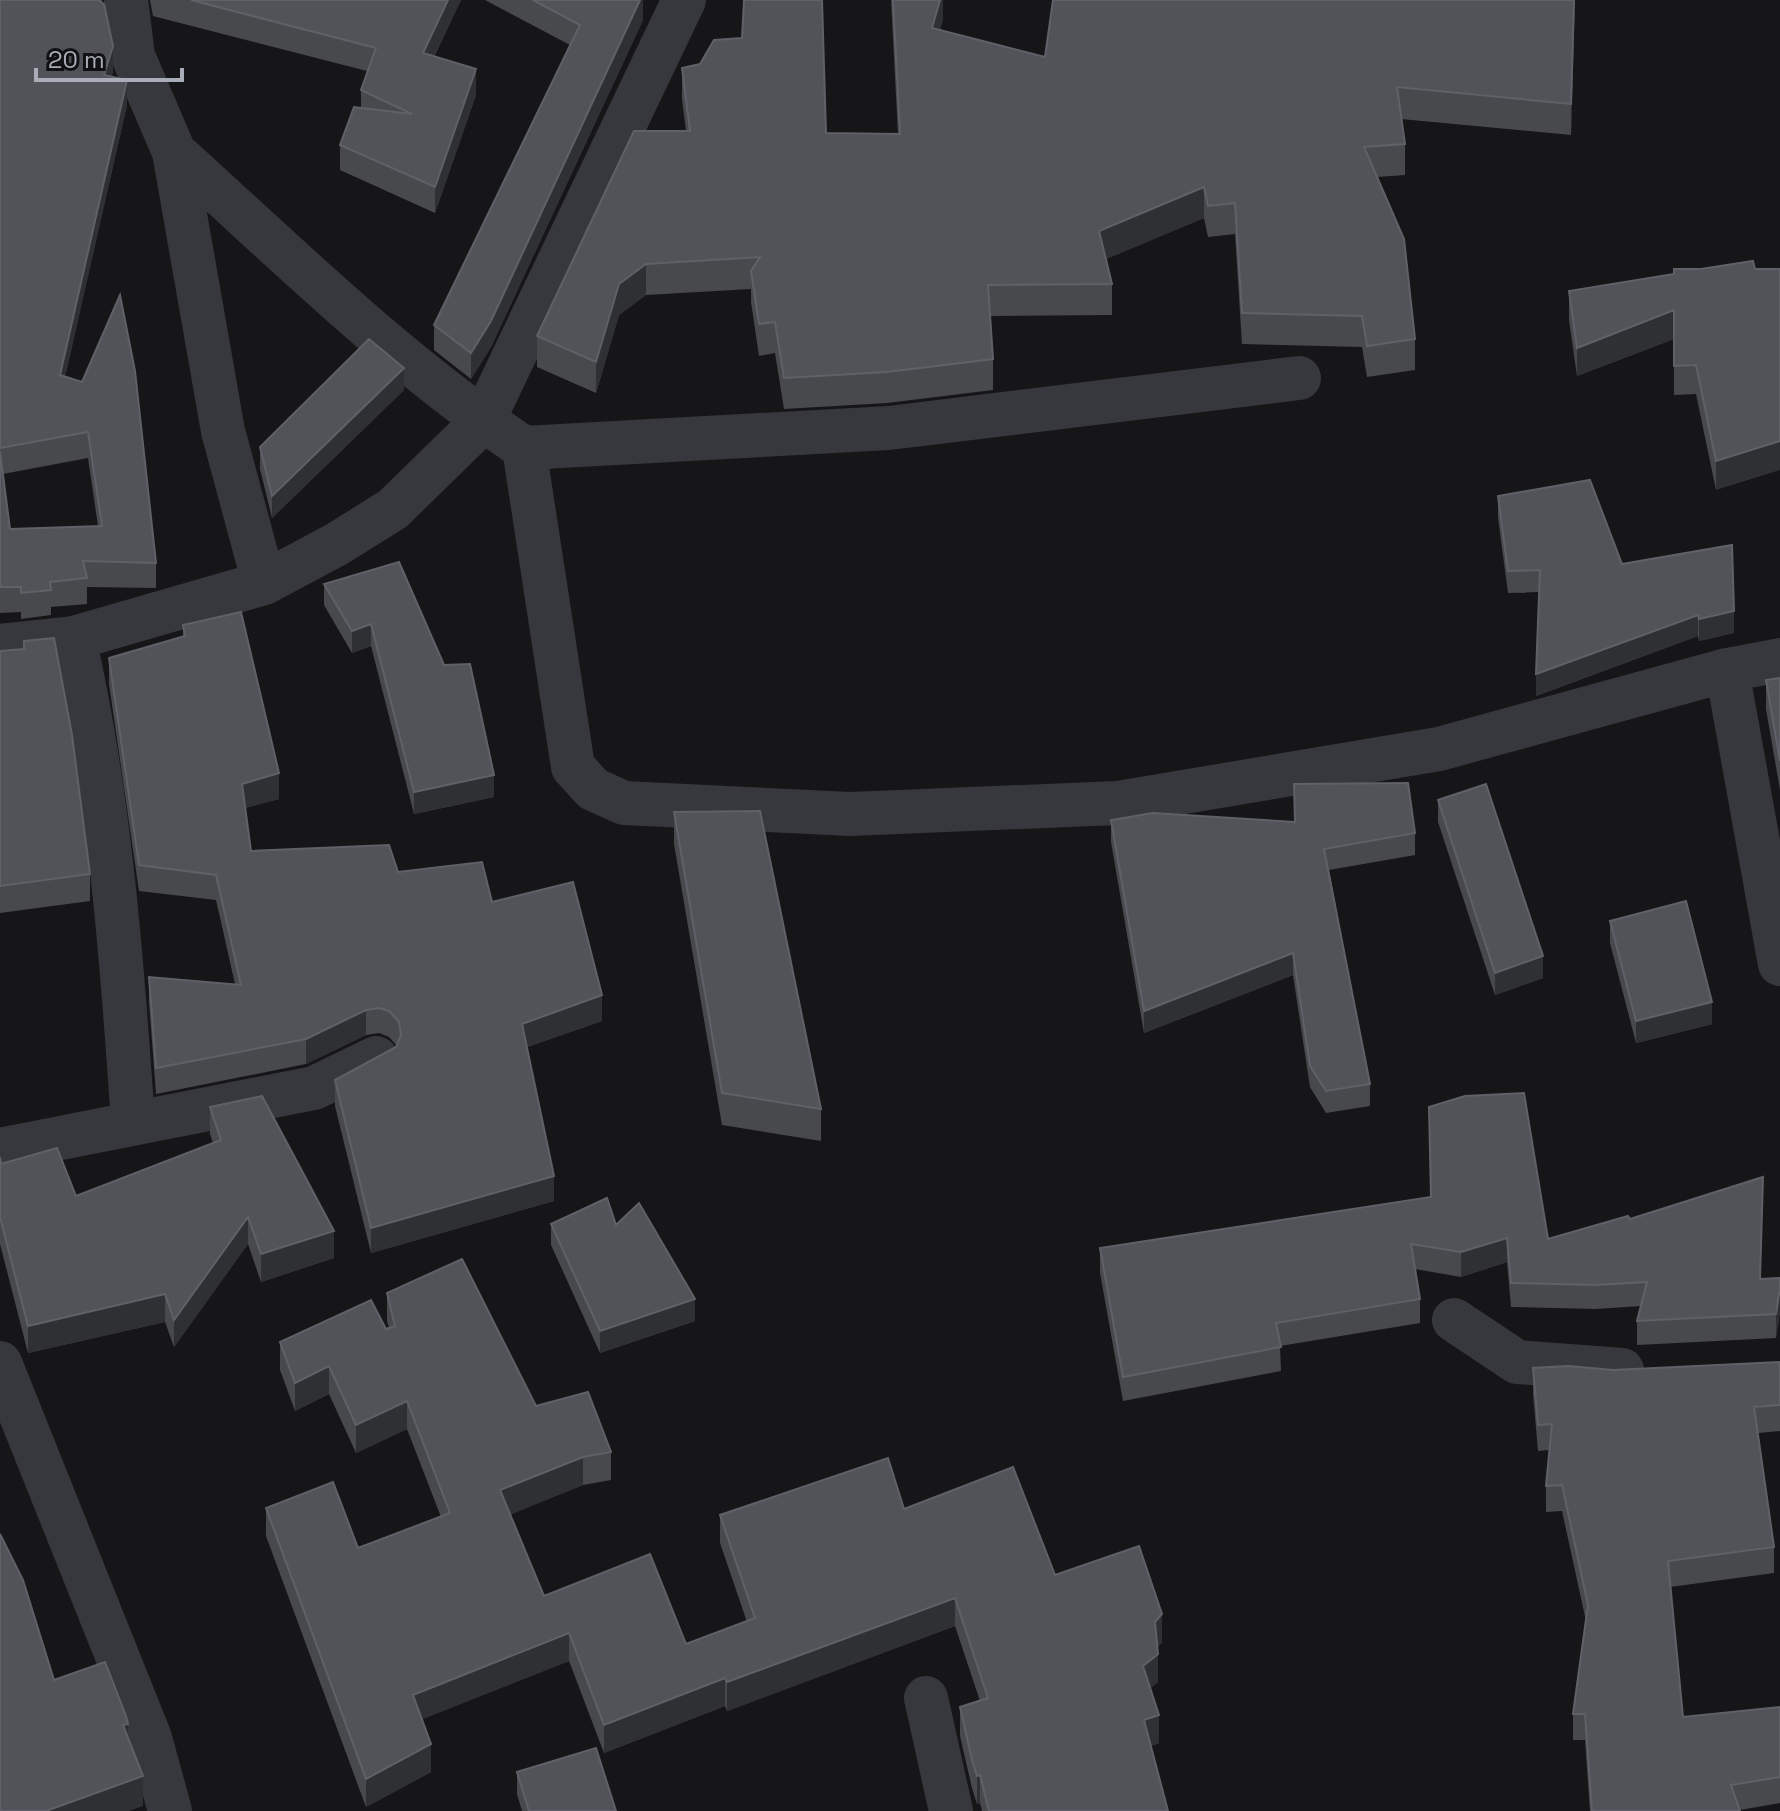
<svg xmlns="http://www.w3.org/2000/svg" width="1780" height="1811" viewBox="0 0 1780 1811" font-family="'Space Grotesk',sans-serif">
  <rect width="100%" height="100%" fill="#161618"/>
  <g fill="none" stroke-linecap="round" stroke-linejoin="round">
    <path stroke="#37383d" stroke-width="44" d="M126,0L133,56L174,152L223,431L264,583
      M174,152C287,254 397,363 524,448L889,428L1299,378
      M524,448L573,767L593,789L624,803L850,814L1118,803L1439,749L1727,670L1780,660
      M74,638C110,797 122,960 133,1122
      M0,646L74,638L264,583L337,544L393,509L483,421L684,0
      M1727,670L1780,964
      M0,1150L314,1088L376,1058
      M1454,1320L1517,1362L1622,1370
      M0,1363L150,1738L170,1811
      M926,1698L951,1811"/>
  </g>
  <path fill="#47494d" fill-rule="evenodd" d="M0,0H102L113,72L111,76L127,105L65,376L156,563V588L87,587V604L51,607V615L21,619V612L0,613ZM88,458L98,526L10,529L3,474Z
    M150,0H461L434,57L476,95L435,213L340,170V145L361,107V90L367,71L153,16Z
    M485,0H643V20L491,347L471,379L434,350V325L570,45Z
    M891,0H943V19L940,30L1045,57L1053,0H1575L1571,135L1401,119L1405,144V175L1377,177L1415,339V370L1367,377L1362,347L1242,344L1235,234L1208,237L1204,218L1106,259L1112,284V315L990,316L993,359V390L887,403L784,409L775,353L759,356L751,302V289L646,295L619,315L596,393L537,367V336L686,131L682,99V68L826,133L898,134Z
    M1753,261L1716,490L1696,394L1674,395V339L1577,376L1569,320V291Z
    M404,390L272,518L260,469V447Z
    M1498,496L1734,633L1699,641L1698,636L1536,696L1539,592L1508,593L1498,518Z
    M399,562L494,797L414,814L371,646L352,653L324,605V584Z
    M183,625L279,799L245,808L251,851L398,872L492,902L602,1021L527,1047L554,1201L371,1253L335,1106V1080L396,1047L397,1046L389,1037L379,1033L366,1035L306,1064L156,1094L149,1002V977L235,984L216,900L139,891L109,684V658L183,636Z
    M0,651L90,874V901L0,913Z
    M1780,678V790L1766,709V680Z
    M1438,800L1543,978L1495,995L1438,822Z
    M674,812L821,1109V1141L722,1125L674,844Z
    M1111,820L1295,822L1415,833V855L1329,870L1370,1084V1106L1326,1113L1310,1087L1293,975L1144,1033L1111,842Z
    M1610,921L1712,1024L1636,1043L1610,943Z
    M210,1107L334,1258L261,1282L248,1244L174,1347L165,1322L28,1353L0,1244V1157L1,1164L76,1196L213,1143L210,1134Z
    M1630,1219L1761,1279L1780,1278V1312L1776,1338L1637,1345V1321L1641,1306L1595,1309L1511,1307L1507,1262L1461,1277L1415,1269L1420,1299V1323L1280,1346L1281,1371L1123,1401L1100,1273V1248L1548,1239Z
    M551,1224L616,1225L695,1321L600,1353L551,1245Z
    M387,1293L536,1406L611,1452V1480L583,1485L510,1514L544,1596L686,1644L747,1622L720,1543V1515L904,1509L1055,1575L1162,1642L1158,1647V1682L1150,1688L1159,1743L1151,1746L1168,1811H982L980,1803L977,1804L972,1788L960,1736V1707L980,1701L955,1626L727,1711L725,1706L604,1753L569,1661L422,1719L431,1772L366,1807L266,1536V1508L358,1548L441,1517L407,1429L356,1453L329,1394L295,1411L280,1370V1342L389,1328L387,1321Z
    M1780,1362V1431L1758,1433L1774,1547V1573L1670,1587L1683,1717L1780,1707V1803L1740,1810V1811H1590L1585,1740H1573V1714L1586,1621L1562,1511L1546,1512V1486L1549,1450L1538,1451L1533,1394V1368L1613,1370Z
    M517,1772L616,1811H522L517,1794Z"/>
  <path fill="#2f3033" d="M448,0H461L423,79V53Z
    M640,0H643V20L491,347L471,379V353Z
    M940,0H943V19L932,59V28Z
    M1574,0H1575L1571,135V104Z
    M113,46V72L104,101V75Z
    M476,69V95L435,213V187Z
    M127,80V105L60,400V375Z
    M1204,187V218L1099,262V231Z
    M646,264V295L619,315L596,393V362L619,284Z
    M1674,310V339L1577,376V348Z
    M404,368V390L272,518V496Z
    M1780,441V470L1716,490V461Z
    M1734,611V633L1699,641V619Z
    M1698,615V636L1536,696V674Z
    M371,624V646L352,653V631Z
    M279,773V799L242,809V784Z
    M494,775V797L414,814V792Z
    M1293,953V975L1144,1033V1011Z
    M1543,956V978L1495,995V973Z
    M602,995V1021L522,1049V1024Z
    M1712,1002V1024L1636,1043V1021Z
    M366,1010V1035L306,1064V1039Z
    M554,1176V1201L371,1253V1228Z
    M248,1217V1244L174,1347V1320Z
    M334,1231V1258L261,1282V1254Z
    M1507,1238V1262L1461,1277V1252Z
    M1780,1288V1312L1776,1338V1314Z
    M165,1294V1322L28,1353V1326Z
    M695,1299V1321L600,1353V1331Z
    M329,1366V1394L295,1411V1383Z
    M407,1401V1429L356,1453V1425Z
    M583,1457V1485L500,1519V1490Z
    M955,1598V1626L727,1711V1682Z
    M1162,1614V1642L1155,1650V1622Z
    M569,1633V1661L413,1723V1695Z
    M1158,1654V1682L1143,1694V1666Z
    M725,1678V1706L604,1753V1725Z
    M1159,1715V1743L1144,1748V1720Z
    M128,1724V1754L123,1725Z
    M431,1744V1772L366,1807V1779Z
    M980,1775V1803L977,1804V1776Z
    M143,1776V1806L129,1811H46Z"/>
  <path fill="#525359" stroke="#5f6168" stroke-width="2" d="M0,0H98L104,4L113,46L104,75L127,80L60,375L82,382L120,295L135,371L156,563L83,561L87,578L50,582L51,590L21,593V587H0V452L10,529L102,526L88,432L0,448Z
    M191,0H448L423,53L476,69L435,187L340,145L354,107L412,114L361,90L376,48Z
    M533,0H640L491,321L471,353L434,325L580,25Z
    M744,0H822L826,133L900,134L893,0H940L932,28L1045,57L1053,0H1574L1571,104L1397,87L1405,144L1364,147L1404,239L1415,339L1367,346L1362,316L1242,313L1235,203L1208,206L1204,187L1099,231L1112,284L988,285L993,359L887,372L784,378L775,322L759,324L751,271L760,257L646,264L619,284L596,362L537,336L634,131H690L682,68L700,64L714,40L742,38Z
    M1753,261L1755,269H1780V441L1716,461L1696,365L1674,366V310L1577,348L1569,291L1674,274V269H1701Z
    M369,339L404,368L272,496L260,447Z
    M1590,480L1622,564L1732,545L1734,611L1699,619L1698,615L1536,674L1540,570L1508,571L1498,496Z
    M399,562L444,665L470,664L494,775L414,792L371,624L352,631L324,584Z
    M241,612L279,773L242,784L251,851L389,845L398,872L482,862L492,902L573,882L602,995L522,1024L554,1176L371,1228L335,1080L396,1047L401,1035L399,1022L389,1011L379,1008L366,1010L306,1039L156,1068L149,977L241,985L216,875L139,865L109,658L185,636L183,625Z
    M54,638L72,735L90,874L0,886V651L24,649V641Z
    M1780,678V761L1766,680Z
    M1408,783L1415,833L1324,849L1370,1084L1326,1091L1310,1066L1293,953L1144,1011L1111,820L1153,813L1295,822L1294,784Z
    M1486,784L1543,956L1495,973L1438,800Z
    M760,811L821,1109L722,1093L674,812Z
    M1686,901L1712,1002L1636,1021L1610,921Z
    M1524,1093L1548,1239L1628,1216L1630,1219L1763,1177L1760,1279L1780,1278V1288L1776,1314L1637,1321L1647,1282L1595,1285L1511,1283L1507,1238L1461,1252L1411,1244L1420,1299L1276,1323L1281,1347L1123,1377L1100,1248L1431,1197L1429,1107L1465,1096Z
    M262,1096L334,1231L261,1254L248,1217L174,1320L165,1294L28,1326L0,1217V1157L1,1164L57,1148L76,1196L221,1140L210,1107Z
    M607,1198L616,1225L639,1203L695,1299L600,1331L551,1224Z
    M462,1259L536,1406L588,1392L611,1452L583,1457L500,1490L544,1596L650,1554L686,1644L755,1618L720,1515L888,1458L904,1509L1013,1467L1055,1575L1139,1546L1162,1614L1155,1622L1158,1654L1143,1666L1159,1715L1144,1720L1168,1811H989L980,1775L977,1776L972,1760L960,1707L988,1698L955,1598L727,1682L725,1678L604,1725L569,1633L413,1695L431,1744L366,1779L266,1508L333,1482L358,1548L450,1513L407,1401L356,1425L329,1366L295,1383L280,1342L371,1300L386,1329L395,1326L387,1293Z
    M1780,1362V1405L1754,1407L1774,1547L1668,1561L1683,1717L1780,1707V1777L1731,1785L1740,1811H1592L1585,1714H1573L1588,1605L1562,1485L1546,1486L1552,1424L1538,1425L1533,1368L1568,1366L1613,1370Z
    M0,1534L23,1580L54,1680L105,1662L126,1716L128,1724L123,1725L143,1776L46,1811H0Z
    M596,1748L616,1811H529L517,1772Z"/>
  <path d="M36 68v12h146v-12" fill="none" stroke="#a8adb8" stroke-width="4"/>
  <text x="48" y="68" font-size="24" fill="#a8adb8" stroke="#111113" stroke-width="6" paint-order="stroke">20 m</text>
</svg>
